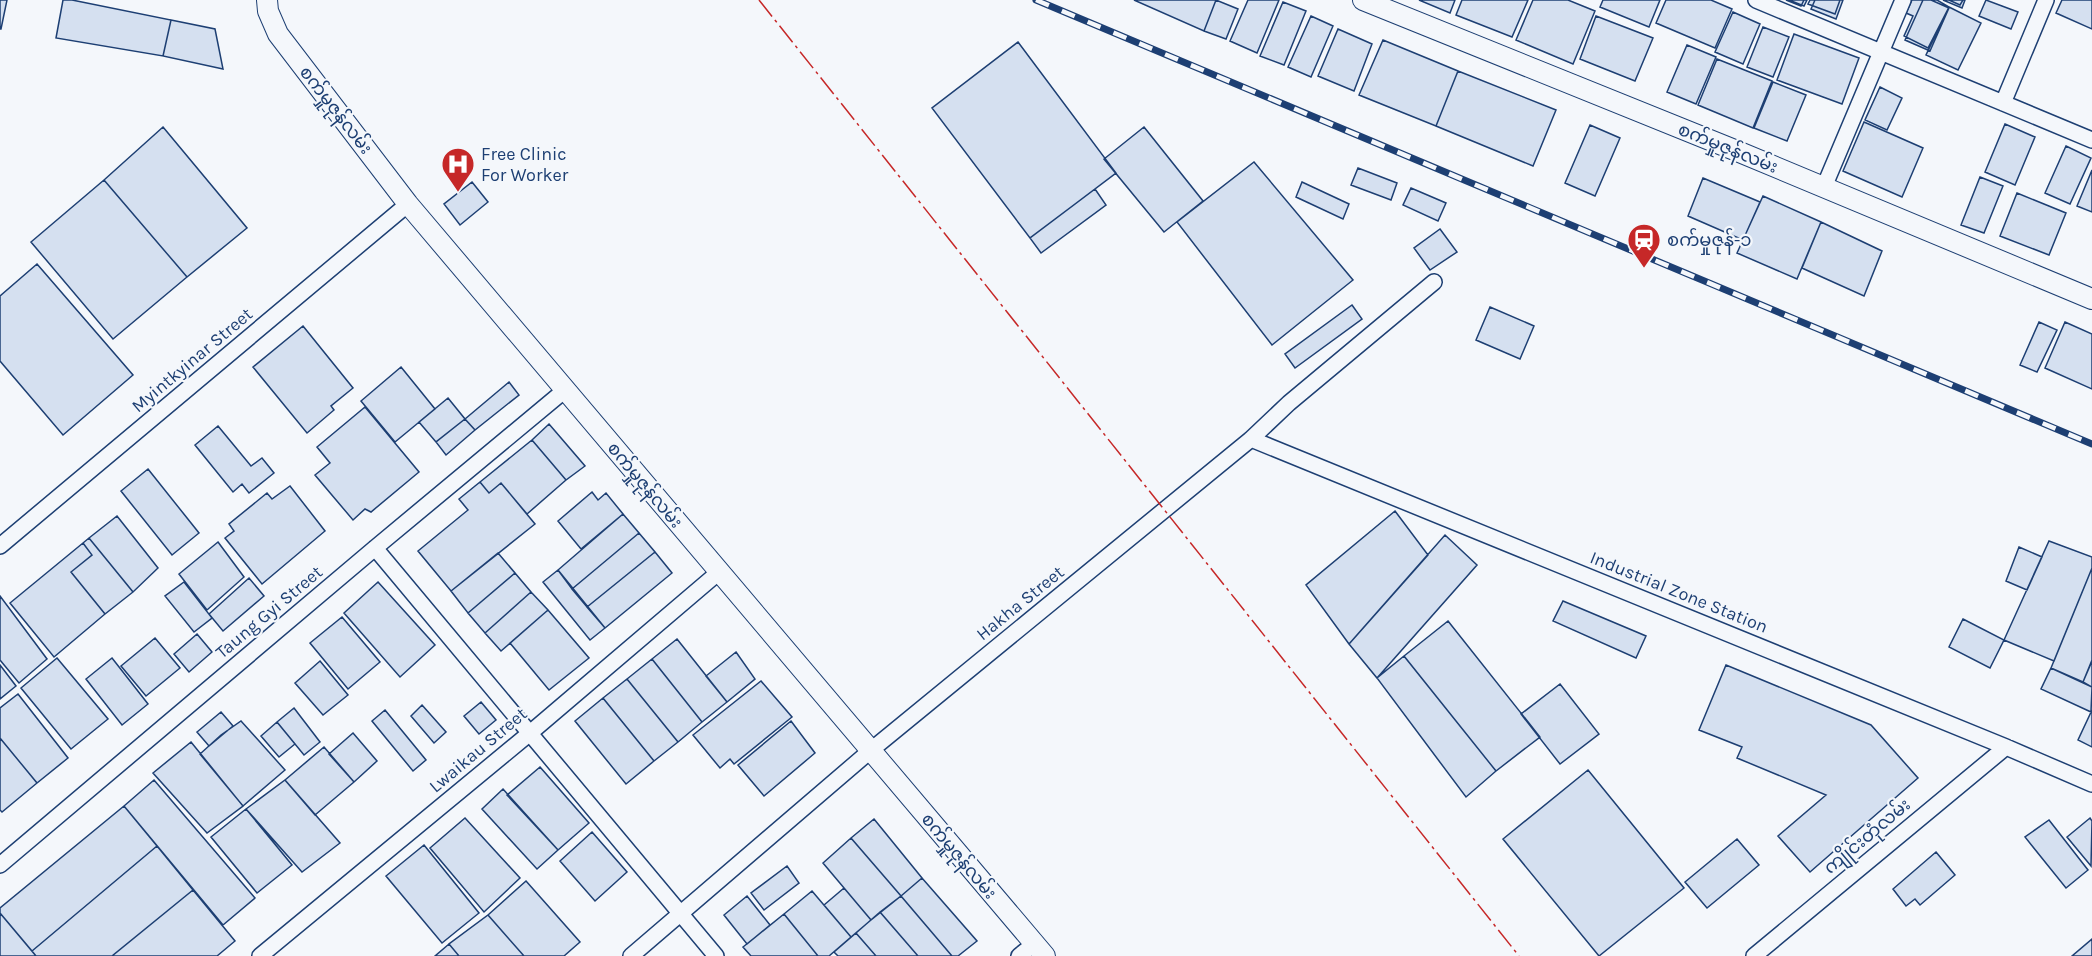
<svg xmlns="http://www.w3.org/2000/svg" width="2092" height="956" viewBox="0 0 2092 956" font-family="Karla,'Noto Sans Myanmar',sans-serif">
  <rect width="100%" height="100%" fill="#f4f7fb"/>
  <path fill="#d5e0f0" stroke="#1d3f73" stroke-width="1.5" d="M0,0H7L1,29H0Z
    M63,0H72L171,20L163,56L56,38Z
    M1134,0H1216L1204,31Z
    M1216,0L1238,9L1226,39L1204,31Z
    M1248,0H1279L1257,53L1230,41Z
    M1419,0H1455L1450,13Z
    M1462,0H1528L1512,37L1456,15Z
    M1533,0H1568L1595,11L1573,64L1516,40Z
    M1603,0H1660L1649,27L1600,7Z
    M1666,0H1711L1732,9L1715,48L1656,23Z
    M1786,0H1804L1801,6Z
    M1789,0H1807L1804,6Z
    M1810,0H1840L1835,14L1808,4Z
    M1815,0H1843L1836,19L1811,9Z
    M1912,0H1937L1949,7L1928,48L1904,36L1913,16L1906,13Z
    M1923,0H1931L1949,8L1930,51L1905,40Z
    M1943,0H1965L1962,8Z
    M1949,0H1963L1960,5Z
    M1986,0L2018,12L2011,29L1979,16Z
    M2062,0H2092V29L2056,13Z
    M1283,2L1306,11L1284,65L1260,56Z
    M1949,7L1981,23L1958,70L1926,55Z
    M1733,12L1760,24L1743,64L1715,52Z
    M1311,16L1333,26L1311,77L1288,67Z
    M1596,16L1653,38L1635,81L1580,59Z
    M171,20L215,29L223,69L163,56Z
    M1763,27L1789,37L1773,77L1747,67Z
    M1338,29L1372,44L1354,91L1318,76Z
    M1794,34L1859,58L1842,104L1777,80Z
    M1383,40L1458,71L1436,126L1359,95Z
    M1018,42L1116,173L1030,238L932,108Z
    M1687,45L1716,57L1696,104L1667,92Z
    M1717,59L1772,81L1753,128L1698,105Z
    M1458,71L1556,110L1533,166L1436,126Z
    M1773,82L1806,95L1787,141L1754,128Z
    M1880,87L1902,98L1887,130L1865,120Z
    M1864,122L1923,148L1902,197L1843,171Z
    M2005,124L2035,137L2015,185L1985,172Z
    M1590,125L1620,138L1595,196L1565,183Z
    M163,127L247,228L187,277L104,180Z
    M1144,127L1203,201L1164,232L1104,159Z
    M2066,146L2091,158L2070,204L2045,193Z
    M1254,162L1353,280L1272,345L1177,222Z
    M1358,168L1397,183L1391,200L1351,185Z
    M2092,170V212L2077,206Z
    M1980,177L2003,186L1984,233L1961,225Z
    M1703,178L1760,202L1743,240L1688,216Z
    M104,180L187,277L113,339L31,242Z
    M472,182L488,202L460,225L444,204Z
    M1302,182L1349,204L1343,219L1296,197Z
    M1411,188L1446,203L1438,221L1403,205Z
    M1095,189L1106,205L1041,253L1030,238Z
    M2017,193L2066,213L2049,255L2000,236Z
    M1763,196L1821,222L1797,279L1737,253Z
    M1821,222L1882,251L1864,296L1802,268Z
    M1440,229L1457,252L1430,270L1414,248Z
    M37,264L133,375L63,435L0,361V296Z
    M1352,305L1362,319L1295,368L1285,354Z
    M1490,307L1534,326L1520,359L1476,340Z
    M2039,322L2057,330L2037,372L2020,365Z
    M2065,322L2092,334V389L2045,368Z
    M303,326L353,388L331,406L334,410L307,433L253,367Z
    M401,367L435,409L395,442L361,401Z
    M509,382L519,395L475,430L465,419Z
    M448,398L465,419L436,442L419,422Z
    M365,407L419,472L371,512L365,509L353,520L315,475L330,463L317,447Z
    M465,419L475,430L446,455L436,442Z
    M549,424L585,466L566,480L532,440Z
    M218,426L251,466L262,458L274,473L249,493L242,484L233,492L195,445Z
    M532,440L566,480L527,514L501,483L489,493L480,482Z
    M148,469L199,533L172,555L121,491Z
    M480,482L489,493L501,483L535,524L451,591L418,551L468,510L459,499Z
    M290,486L325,531L262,584L225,538L234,531L229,524L267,493L272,499Z
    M592,492L598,500L606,493L623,514L581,549L558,521Z
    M1395,511L1428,555L1349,644L1306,585Z
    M623,514L639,533L572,589L558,570Z
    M117,516L158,568L133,592L89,538Z
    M639,533L655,552L587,607L572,589Z
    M1445,535L1477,565L1377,678L1349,644Z
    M89,538L133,592L105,614L71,572L92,555L83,543Z
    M2049,541L2092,557V568L2054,661L2004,640Z
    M218,542L244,577L207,610L179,574Z
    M83,543L92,555L71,572L105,614L54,657L10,603Z
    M2019,547L2042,557L2027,590L2006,581Z
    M655,552L672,573L605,628L587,607Z
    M498,553L515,573L468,613L451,591Z
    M2092,568V660L2083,682L2051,668Z
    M558,570L605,628L590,640L543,582Z
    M515,573L531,592L485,633L468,613Z
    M249,578L264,596L223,631L209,614Z
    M184,582L212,618L194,632L165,596Z
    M378,582L435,645L400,677L344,613Z
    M531,592L548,610L501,651L485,633Z
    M0,596L47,659L19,683L0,660Z
    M1563,601L1646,636L1636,658L1553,621Z
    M548,610L589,658L549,690L510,643Z
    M342,617L380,662L348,689L310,643Z
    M1963,619L2004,640L1990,668L1949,647Z
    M1448,621L1540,737L1496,771L1404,656Z
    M197,634L212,652L189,672L174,654Z
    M155,638L180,668L146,696L121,666Z
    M677,639L727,702L702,722L652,659Z
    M736,652L755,679L727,702L706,676Z
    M1404,656L1496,771L1466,797L1377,678Z
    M57,658L108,719L71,749L21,688Z
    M112,658L148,704L122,725L86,679Z
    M652,659L702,722L678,742L627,679Z
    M320,661L348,695L323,715L295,683Z
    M2092,661V687L2083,682Z
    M0,665L16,686L0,699Z
    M1726,665L1871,725L1918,778L1810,872L1778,836L1826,795L1737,758L1742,747L1699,730Z
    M2051,668L2092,687L2091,712L2041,689Z
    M627,679L678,742L654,761L603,698Z
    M761,681L792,717L734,764L730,759L720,768L693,735Z
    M1560,684L1599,734L1560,764L1521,714Z
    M18,694L68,758L37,783L0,738V708Z
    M603,698L654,761L626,784L575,721Z
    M481,702L496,720L479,734L464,716Z
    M422,705L446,732L434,743L411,716Z
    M294,708L320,742L304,755L277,722Z
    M385,710L426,760L413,771L372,721Z
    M2092,710V747L2078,740Z
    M221,712L233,726L209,746L197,732Z
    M241,721L285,770L243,806L200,754L221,735Z
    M791,721L815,753L764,796L738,765Z
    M277,722L295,744L279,757L261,736Z
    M353,733L377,761L354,782L329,754Z
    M0,738L37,783L2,812L0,810Z
    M191,742L243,806L207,833L153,773Z
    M324,747L354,782L315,815L285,780Z
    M540,767L589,823L558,850L507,795Z
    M1588,770L1684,888L1599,956L1503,839Z
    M154,780L255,898L223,925L124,806Z
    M285,780L340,843L302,872L246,809Z
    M503,789L558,850L537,869L482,809Z
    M124,806L157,846L32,951L0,913V908Z
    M246,809L292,865L257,893L211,837Z
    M465,818L520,878L484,912L430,848Z
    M2090,818L2092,821L2091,866L2067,837Z
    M874,819L922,878L901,896L851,838Z
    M2049,820L2088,870L2066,888L2025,837Z
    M592,832L627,872L595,901L560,861Z
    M851,838L901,896L871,920L823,863Z
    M1737,839L1759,865L1707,908L1685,882Z
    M424,845L479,913L442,943L386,876Z
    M157,846L193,890L112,956H36L32,951Z
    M1936,852L1955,875L1920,905L1915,899L1906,906L1893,889Z
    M787,866L799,883L764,910L751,893Z
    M922,878L977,941L958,956H952L901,896Z
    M526,881L580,942L564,956H524L488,915Z
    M844,888L871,920L851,937L824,905Z
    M193,890L235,941L217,956H112Z
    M812,891L851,937L829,956H818L784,914Z
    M747,896L770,925L747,944L724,915Z
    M901,896L952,956H918L880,912Z
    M880,912L918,956H876L856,933Z
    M0,913L36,956H0Z
    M784,914L818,956H751L743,947Z
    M488,915L524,956H459L449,944Z
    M856,933L876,956H838L834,952Z
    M2092,939V956H2072Z
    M449,944L459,956H435Z"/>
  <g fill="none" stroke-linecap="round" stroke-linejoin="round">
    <g stroke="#1d3f73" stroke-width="18">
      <path id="minor" d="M1756,0L2092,140
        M2003,103L2046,0
        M1824,187L1903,0
        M1251,439L2006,747L2092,784
        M0,546L408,204
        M375,548L716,956
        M0,865L375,548L565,390
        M260,956L530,733L719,572
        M631,956L870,751L1251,439L1289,403L1434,282
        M1019,956L1034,944
        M1754,956L2006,747"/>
    </g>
    <g stroke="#1d3f73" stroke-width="22">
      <path id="tertiary" d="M267,0L268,11L278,34L408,204L1045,956
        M1363,0L1737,151L2092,299"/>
    </g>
    <use href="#minor" stroke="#f4f7fb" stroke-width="15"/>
    <use href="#tertiary" stroke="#f4f7fb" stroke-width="20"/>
    <g stroke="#1d3f73" stroke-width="7">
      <path id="rail" d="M1036,0L2092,444"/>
    </g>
    <use href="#rail" stroke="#f4f7fb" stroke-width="4.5" stroke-dasharray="14" stroke-linecap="butt"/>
    <path stroke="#c62828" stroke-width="1.5" stroke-dasharray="21 4.5 3 4.5" stroke-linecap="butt" d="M759,0L1519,956"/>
  </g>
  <defs>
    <g id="hospital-pin" transform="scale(1.725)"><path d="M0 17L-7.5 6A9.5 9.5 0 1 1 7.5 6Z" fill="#c62828" stroke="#f4f7fb"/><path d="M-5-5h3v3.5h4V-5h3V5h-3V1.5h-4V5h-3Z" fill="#fff"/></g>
    <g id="station-pin" transform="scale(1.725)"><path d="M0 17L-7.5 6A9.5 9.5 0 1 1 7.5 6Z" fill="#c62828" stroke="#f4f7fb"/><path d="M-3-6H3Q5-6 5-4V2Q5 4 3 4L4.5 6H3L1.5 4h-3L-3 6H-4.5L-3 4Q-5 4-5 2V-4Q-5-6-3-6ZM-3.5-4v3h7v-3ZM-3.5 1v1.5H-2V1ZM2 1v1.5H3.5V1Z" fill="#fff"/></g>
  </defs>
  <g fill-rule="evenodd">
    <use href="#hospital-pin" x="458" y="164"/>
    <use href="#station-pin" x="1644" y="240"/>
  </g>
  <g text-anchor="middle" stroke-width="4.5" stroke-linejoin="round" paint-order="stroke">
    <g font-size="18" fill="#1d3f73" stroke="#f4f7fb">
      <text transform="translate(336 110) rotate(52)" y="6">စက်မှုဇုန်လမ်း</text>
      <text transform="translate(1728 148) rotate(22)" y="6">စက်မှုဇုန်လမ်း</text>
      <text transform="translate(192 360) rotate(-40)" y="6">Myintkyinar Street</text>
      <text transform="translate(645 485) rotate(50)" y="6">စက်မှုဇုန်လမ်း</text>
      <text transform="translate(1679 592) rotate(22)" y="6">Industrial Zone Station</text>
      <text transform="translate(1020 603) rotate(-39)" y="6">Hakha Street</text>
      <text transform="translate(269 612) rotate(-40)" y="6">Taung Gyi Street</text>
      <text transform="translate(478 750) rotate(-40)" y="6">Lwaikau Street</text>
      <text transform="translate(1867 836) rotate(-40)" y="6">ကျိုင်းတုံလမ်း</text>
      <text transform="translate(959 856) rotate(50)" y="6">စက်မှုဇုန်လမ်း</text>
    </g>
    <g font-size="18" fill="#1d3f73" stroke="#f4f7fb" text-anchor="start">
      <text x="481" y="160">Free Clinic<tspan x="481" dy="21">For Worker</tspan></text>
      <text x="1667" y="246">စက်မှုဇုန်-၁</text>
    </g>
  </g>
</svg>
